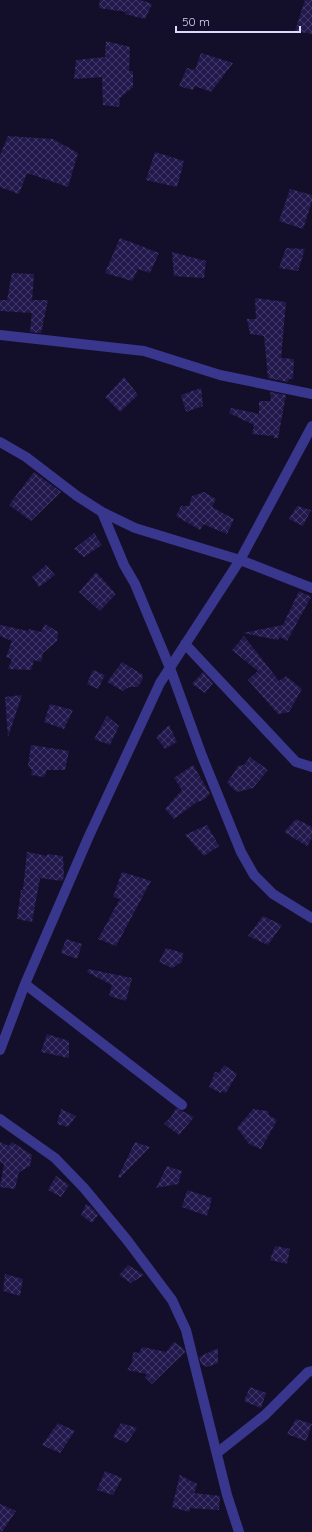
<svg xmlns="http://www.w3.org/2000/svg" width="312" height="1532" viewBox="0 0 312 1532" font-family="Quicksand,sans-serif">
  <defs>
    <pattern id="building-cross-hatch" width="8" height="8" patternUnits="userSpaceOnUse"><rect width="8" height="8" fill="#23194d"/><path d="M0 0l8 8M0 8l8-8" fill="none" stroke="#423a68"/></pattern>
  </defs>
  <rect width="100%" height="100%" fill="#130f2a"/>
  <path fill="url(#building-cross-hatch)" d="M100,0H141L152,4L145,19L125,14L127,12L99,8Z
    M305,0H312V34L295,31Z
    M106,41L130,47L129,71H133V87L120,98L119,107L103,105L102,77L74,79L76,60L105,57Z
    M201,53L233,63L211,92L195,86L193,90L179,86L187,68L195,70Z
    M8,136L53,139L78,153L68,187L27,173L19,194L0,187V155Z
    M155,152L184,161L177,187L146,180Z
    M290,189L312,195V201L303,229L279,221Z
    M120,238L159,253L150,273L138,269L132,281L105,273Z
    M286,248L305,249L298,271L279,268Z
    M172,252L206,261L204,278L174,276Z
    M12,273L34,274L32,300H48L41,333L30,332L32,313L0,311V300H7Z
    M255,298L286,302L281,358L294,359L293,379H289L288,382L268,378L264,336L250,334L247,319H256Z
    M124,377L138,395L120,412L105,397Z
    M201,388L203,406L186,412L181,395Z
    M270,392L286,395L278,438H274V436L252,434L254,425L229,413L231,408L259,414V401H271Z
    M34,472L61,492L31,521L9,505Z
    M204,492L216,499L212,507L234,519L227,534L203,524L200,530L176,516L181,506H189L192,496Z
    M297,506L311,510L303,526L289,519Z
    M94,533L102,545L84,557L74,549Z
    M46,565L55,575L39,587L32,577Z
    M96,572L116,594L100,611L79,592Z
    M299,591L311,597L287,641L280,637L278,640L243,633L283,625Z
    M45,624L58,632L57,641L43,653L41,662L34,660L31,670L8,669L12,659L6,657L12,641L0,636V625L28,631L29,629L41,632Z
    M244,636L279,681L286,676L302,689L289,712L278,714L248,680L258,671L232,650Z
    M122,662L143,675L142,681L137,687H129L123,691L107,682Z
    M93,670L105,675L98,689L87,684Z
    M203,672L213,683L205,693L192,684Z
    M22,695L8,737L5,697Z
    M50,704L73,710L64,729L44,722Z
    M107,716L119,726L110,745L94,739Z
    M169,725L177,742L165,749L156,737Z
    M31,745L69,751L65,770H47L44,777L31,775L32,770L28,766Z
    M250,757L268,770L253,788L237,792L227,783L238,766L244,765Z
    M193,765L210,794L203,800L197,802L174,819L165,809L182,790L174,778Z
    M296,819L312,827V838L307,846L284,832Z
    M207,825L219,846L204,856L185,835Z
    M27,852L47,856V854L63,856L64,877L62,881L40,878L32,922L17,919L21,890H23Z
    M122,872L151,881L116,946L98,939L120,899L113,897Z
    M263,916L282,925L268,945L248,936Z
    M66,939L82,944L77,959L61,953Z
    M166,948L183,953L182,962L172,968L159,962Z
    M88,969L132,978L126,1001L109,996L112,985L87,972Z
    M47,1034L69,1041V1058L41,1052Z
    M224,1065L237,1074L226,1093L222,1091L221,1093L209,1087L215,1072L219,1073Z
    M176,1108L194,1117L179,1135L164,1124L171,1117Z
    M61,1109L76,1116L68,1127L57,1124Z
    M253,1109L268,1111L269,1115L277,1120L261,1149L249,1144L237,1128Z
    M0,1142L9,1146L12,1142L32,1155L30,1166L19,1172L15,1189L0,1187L4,1164L0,1162Z
    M135,1142L150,1147L120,1178L118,1177Z
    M167,1166L182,1171L178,1184L156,1188Z
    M56,1176L69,1185L61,1197L48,1190Z
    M187,1190L212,1198L207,1216L182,1207Z
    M86,1204L91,1207L98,1215L92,1223L81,1215Z
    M275,1246L290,1249L287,1264L270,1260Z
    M128,1265L144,1275L131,1283L119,1275Z
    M5,1274L23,1279L20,1296L3,1291Z
    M174,1342L184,1349L185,1352L152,1384L145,1377L147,1374L127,1370L132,1363L133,1352L139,1353L142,1347L166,1352Z
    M218,1348V1363L207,1367L201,1364L199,1357Z
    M250,1387L266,1393L261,1408L244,1401Z
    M296,1419L312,1424L306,1441L287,1434Z
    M58,1423L75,1431L60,1453L42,1445Z
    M121,1423L137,1428L127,1443L113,1437Z
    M105,1471L122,1478L113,1495L97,1490Z
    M180,1475L197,1484L194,1493L220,1496L219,1510L190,1508L189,1512L172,1507Z
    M0,1504L16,1511L2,1532H0Z"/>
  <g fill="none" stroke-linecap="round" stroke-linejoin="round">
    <path stroke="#39368d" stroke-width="10" d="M0,335L144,351L220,375L312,394
      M0,442L26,457L77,496L102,512L135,528L240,560L312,588
      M102,512L124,565L135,584L170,668L202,756L241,852L254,875L273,894L312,918
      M185,644L296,762L312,767
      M25,984L182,1105
      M0,1050L25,984L89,836L160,683L240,560L312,426
      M0,1119L55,1158L84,1188L127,1240L172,1300L186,1330L227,1495L239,1532
      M217,1453L265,1415L308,1372L312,1371"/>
  </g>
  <path d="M176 26v6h124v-6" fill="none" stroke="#dcd8ff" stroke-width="2"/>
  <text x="182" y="26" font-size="12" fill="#dcd8ff" stroke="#130f2a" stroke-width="3" paint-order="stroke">50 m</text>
</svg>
